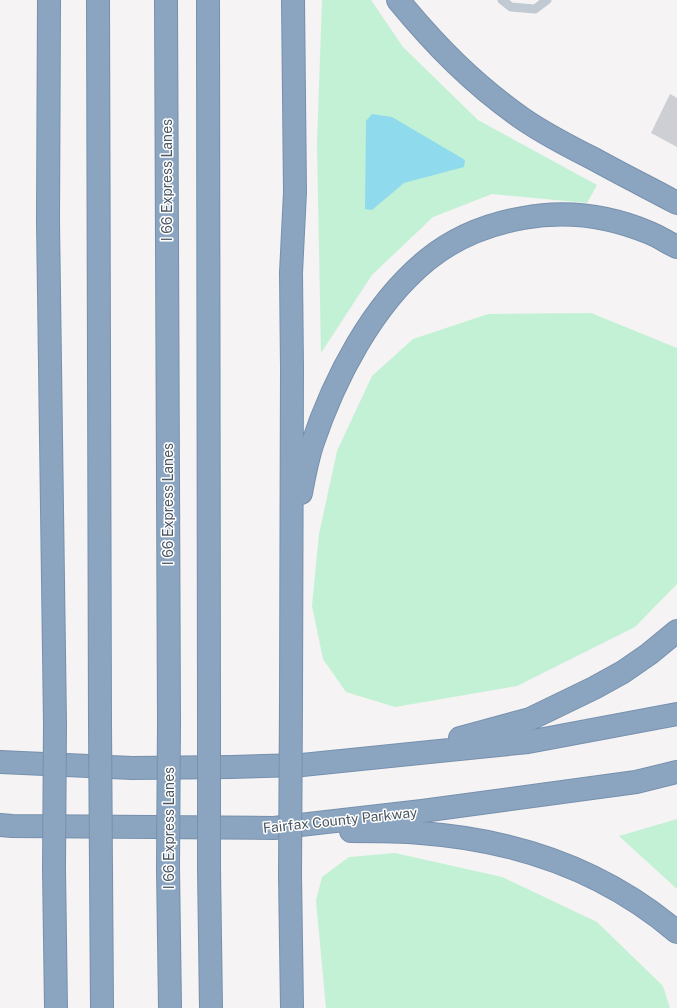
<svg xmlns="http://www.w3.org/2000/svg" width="677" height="1008" viewBox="0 0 677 1008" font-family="'Public Sans',sans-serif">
  <rect width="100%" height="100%" fill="#f5f3f3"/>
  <path fill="#c3f1d5" d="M322,0H371L403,47L478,120L597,185L587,203L492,194L433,217L372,275L321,353L317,144Z
    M591,313L677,348V584L635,627L517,686L395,707L346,692L323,659L312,606L319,534L337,451L372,376L413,339L488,314Z
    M677,819V889L619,836Z
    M395,853L502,877L597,922L663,986L670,1008H326L316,901L322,877L349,857Z"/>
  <path fill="#90daee" d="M372,114L392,117L465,160L464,167L404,183L372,210L365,209L366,121Z"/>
  <path fill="#cdcfd5" d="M670,94L677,98V147L651,133Z"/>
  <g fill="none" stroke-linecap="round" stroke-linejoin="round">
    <g stroke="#7690ad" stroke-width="24">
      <path id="highway" d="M49,0L48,221L55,724
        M98,0L100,723
        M166,0L169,722
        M208,0L209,721
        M398,0C436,46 473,84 523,119C545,134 570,147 594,159C621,174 649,188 677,203
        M301,493C304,477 307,461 312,445C334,379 372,305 427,260C454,238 489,224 523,218C566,210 610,216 650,233C660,237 668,243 677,247
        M291,702L292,368L291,273L295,192L293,0
        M460,738L530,719L594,688L623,672L649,654L677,631
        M0,762L132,768L231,767L302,765L528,742L677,714
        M0,825L12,826L274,828L422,811L636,782L677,772
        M351,831C374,831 398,831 421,833C516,840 604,870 677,932
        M168,868L170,1008
        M54,869L56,1008
        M101,869L102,1008
        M209,869L211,1008
        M290,875L292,1008"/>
    </g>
    <path stroke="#c1cad2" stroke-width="9" d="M502,0L511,7L535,9L547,0"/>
    <use href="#highway" stroke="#8ba5c1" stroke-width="22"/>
    <g stroke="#7690ad" stroke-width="24" stroke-linecap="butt">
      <path id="highway-bridge" d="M209,721V869
        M100,723L101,869
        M168,868L169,722
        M54,869L55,724
        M290,875L291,702"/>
    </g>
    <use href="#highway-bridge" stroke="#8ba5c1" stroke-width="22"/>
  </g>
  <g text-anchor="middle" stroke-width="3" stroke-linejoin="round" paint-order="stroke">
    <g font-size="14" fill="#4a5661" stroke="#fff">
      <text transform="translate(167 180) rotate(-90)" y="5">I 66 Express Lanes</text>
      <text transform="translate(168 504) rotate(-90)" y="5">I 66 Express Lanes</text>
      <text transform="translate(340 820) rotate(-6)" y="5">Fairfax County Parkway</text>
      <text transform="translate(169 828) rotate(-90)" y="5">I 66 Express Lanes</text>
    </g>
  </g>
</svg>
